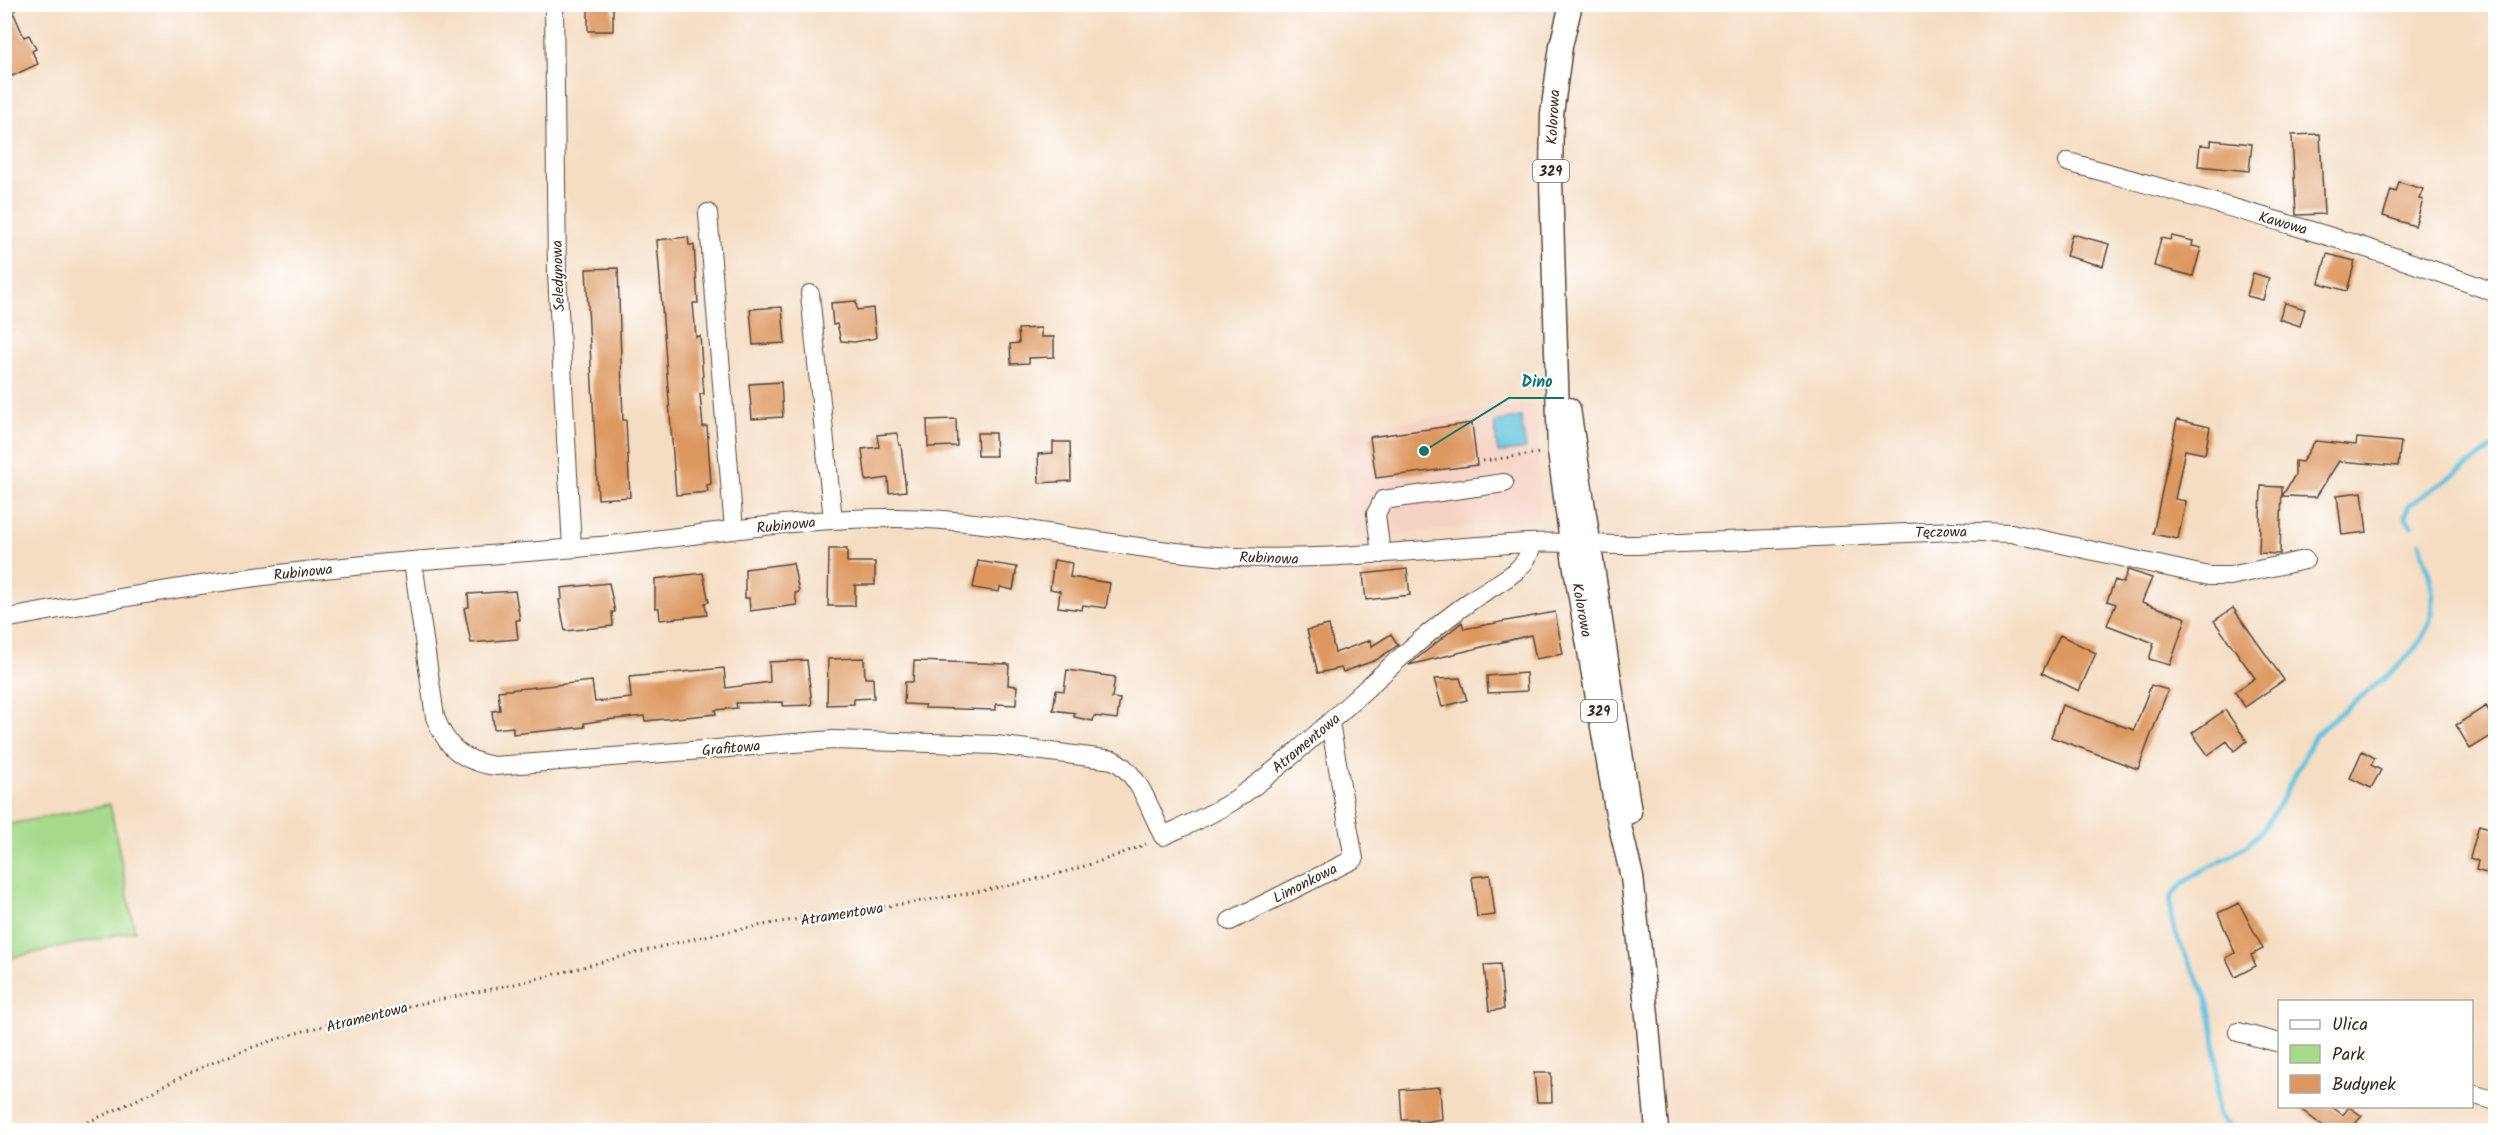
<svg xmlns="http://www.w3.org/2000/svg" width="2500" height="1135" viewBox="0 0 2500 1135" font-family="Kalam,sans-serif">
  <rect width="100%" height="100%" fill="#fff"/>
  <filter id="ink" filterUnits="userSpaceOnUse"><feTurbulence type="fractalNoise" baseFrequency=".0167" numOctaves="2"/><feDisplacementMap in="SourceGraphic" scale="12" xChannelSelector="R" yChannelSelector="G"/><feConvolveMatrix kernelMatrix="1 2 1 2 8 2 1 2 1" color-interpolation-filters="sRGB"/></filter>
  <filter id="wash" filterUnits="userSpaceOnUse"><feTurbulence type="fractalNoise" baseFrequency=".008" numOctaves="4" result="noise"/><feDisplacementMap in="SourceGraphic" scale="24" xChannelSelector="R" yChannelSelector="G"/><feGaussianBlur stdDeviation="1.35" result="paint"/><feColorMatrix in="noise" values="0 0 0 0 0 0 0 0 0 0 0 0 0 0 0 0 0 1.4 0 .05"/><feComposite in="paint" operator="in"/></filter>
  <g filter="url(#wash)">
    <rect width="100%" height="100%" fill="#f5ddc3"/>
    <path fill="#f6d2c3" d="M1535,404L1541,512L1534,519L1354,539L1339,430Z"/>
    <path fill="#a6da8a" stroke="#708254" stroke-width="1.5" d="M110,804L135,931L5,959V825Z"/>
    <path fill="#60c2df" stroke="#4e767e" stroke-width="1.5" d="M1521,417L1526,449L1498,453L1494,422Z"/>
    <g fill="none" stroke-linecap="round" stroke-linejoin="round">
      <path stroke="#60c2df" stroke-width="5" d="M2411,526L2405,517L2409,505L2496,446
        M2239,1130C2231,1126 2223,1123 2218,1114C2214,1105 2218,1091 2217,1082C2217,1059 2215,1035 2210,1013C2203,972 2165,940 2171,897C2190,868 2231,862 2255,838C2275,818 2300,764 2314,737C2348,698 2433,660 2433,602C2433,582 2425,562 2420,543"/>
    </g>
    <g id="blocks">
      <path fill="#dd9861" d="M588,4H613V31H588Z
        M14,14L24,37L29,35L36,49L32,51L38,64L10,77L4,64V17Z
        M2320,134L2324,214L2298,215H2296L2292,135Z
        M2211,140L2252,144L2249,171L2198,166L2200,145L2211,146Z
        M2399,182L2423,189L2419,199L2423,200L2415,226L2383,216L2391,190L2396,192Z
        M2072,234L2109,244L2103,266L2066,256Z
        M2172,236L2193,241L2192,246L2201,248L2193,276L2154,266L2161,238L2170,240Z
        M688,237L689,245H694L698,303H693L696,337L700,336L704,394H700L703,427L707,426L711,484L707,485L708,492L676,495L657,240Z
        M2327,254L2355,261L2347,291L2319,283Z
        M618,268L623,420H626L630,497L598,499L586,269Z
        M2253,273L2269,278L2263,300L2247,296Z
        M856,301L857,310L873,308L876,338L855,342L841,341L837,324L833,325L831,303Z
        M2285,303L2305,309L2300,326L2279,319Z
        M782,307L785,343L753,345L750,309Z
        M1041,328V337H1054V357L1029,358V363L1011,364L1010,344L1019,343L1018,329Z
        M781,382L783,417L752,419L749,384Z
        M956,419L957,446L928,447L927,420Z
        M2177,420L2210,427L2205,454L2185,450L2175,499L2186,501L2178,539L2153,534Z
        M1472,423L1477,465L1376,478L1370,437Z
        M897,433L899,445H901L906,491L889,493L888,478L866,481L862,449L879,447L877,435Z
        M977,433H995L996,456H978Z
        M2357,438L2401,442L2398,466L2339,461L2316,497L2282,496L2295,475V461L2302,462L2315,441L2356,445Z
        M1053,442H1070L1071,481L1039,483L1038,454L1053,453Z
        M2261,486L2282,487L2280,554L2259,553Z
        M2362,492L2367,532L2342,535L2337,495Z
        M829,549H847V562H875V585H855V606H828Z
        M1054,560L1072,563L1070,577L1110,583L1106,608L1083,605L1082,610L1058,607L1060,591L1050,589Z
        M978,561L1017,567L1013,590L1000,587L999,592L973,588Z
        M793,563L799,592L795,593L797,605L750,611L749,598H745V569Z
        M1407,569L1410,595L1366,600L1363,574Z
        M2128,570L2152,578L2142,602L2186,618L2170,665L2149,659L2154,643L2107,625L2116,604L2107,601L2115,580L2123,583Z
        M703,573L709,602L705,603L707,615L660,620L659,608H655V579Z
        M609,583L615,612H612L613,626L565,631L559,600L562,599L561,588Z
        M515,591L520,620H516L518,639L471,643L464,608L469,607L468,594Z
        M2233,608L2284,680L2245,707L2235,692L2255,678L2214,621Z
        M1555,612L1563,654L1536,659L1531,635L1409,665L1462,622L1464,629Z
        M1329,625L1335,653L1370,640L1372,646L1391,634L1398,645L1376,660L1343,672L1341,668L1318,673L1307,630Z
        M2060,635L2096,653L2079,691L2042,673Z
        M864,658L865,678H873L874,698L854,699V704L827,705L828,659Z
        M807,660L812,705L783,706V702L736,703L737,708L715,710L716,714L645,721L644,716L605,720L584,723L585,727L513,734V727L494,729L492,711L500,710L498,691L592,681L595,702L631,698L629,677L724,668L726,688L770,682L769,662Z
        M914,661L1009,664L1008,685L1017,686L1016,705L996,704V710L925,708V705L904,704L905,682H913Z
        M1067,670L1115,677L1112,698L1120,699L1117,719L1094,716L1093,721L1074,717L1075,713L1053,710L1056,690L1064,691Z
        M1526,673L1527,691L1488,693L1487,676Z
        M1460,678L1467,700L1442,707L1434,679Z
        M2151,685L2168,690L2138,769L2051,737L2062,705L2134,730Z
        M2486,706L2496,722V733L2470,749L2456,725Z
        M2225,710L2247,741L2234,751L2227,741L2208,755L2192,733Z
        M2362,751L2375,758L2371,765L2381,770L2371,788L2350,778Z
        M2479,825L2496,830V876L2476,870L2478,861L2470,858Z
        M1490,875L1495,915L1477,917L1472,877Z
        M2239,903L2263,949L2251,955L2256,966L2235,977L2226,958L2235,953L2218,913Z
        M1500,964L1504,1009L1489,1011L1484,965Z
        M1534,1073H1551L1552,1102H1537Z
        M1440,1087L1442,1119L1417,1123V1120H1402L1400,1090Z
        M2298,1107H2332L2343,1115L2349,1107L2362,1116L2355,1124L2363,1131H2329Z"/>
    </g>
  </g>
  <g filter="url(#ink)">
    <use href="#blocks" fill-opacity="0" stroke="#574537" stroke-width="1.5"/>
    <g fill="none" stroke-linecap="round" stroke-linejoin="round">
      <g stroke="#574537" stroke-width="20">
        <path id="minor" d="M554,4L557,274L572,548
          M4,6L8,4
          M2068,162C2212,202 2356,240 2496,293
          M708,213L734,530
          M810,294L833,520
          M1381,554L1376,514L1383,500L1504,483
          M413,562L435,717C447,748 461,760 494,766L833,740L996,745L1113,760C1140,774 1150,810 1163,836C1187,825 1214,814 1236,799C1321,740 1388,659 1472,600C1495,583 1528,573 1532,543
          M4,619C85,604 167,589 248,578C368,562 490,556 610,545C705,535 801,517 897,518C1004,519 1109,548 1216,556C1321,563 1424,548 1529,543C1564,541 1600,546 1636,545L1952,531L2011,533L2209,576H2230L2305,560
          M1230,921L1354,859L1330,723
          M2238,1032L2280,1043
          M2472,1094L2496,1101"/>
      </g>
      <g stroke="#574537" stroke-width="25">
        <path id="major" d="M1571,4L1561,46L1552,114L1551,180L1559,452L1573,557L1616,809L1632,877L1647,1015L1657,1130
          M1569,409L1630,812"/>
      </g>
      <path stroke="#574537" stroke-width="3" stroke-dasharray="1.5 4.5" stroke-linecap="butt" d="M1483,461L1540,453
        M65,1130C121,1112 169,1080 224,1058C318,1020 420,1005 519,983C583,968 646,949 711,935C856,904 1007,902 1146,844"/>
      <use href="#minor" stroke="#fff" stroke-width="18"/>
      <use href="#major" stroke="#fff" stroke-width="22"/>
    </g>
  </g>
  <g text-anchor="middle" stroke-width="4.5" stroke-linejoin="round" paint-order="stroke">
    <g fill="#fff" stroke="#766a62" stroke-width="1.5">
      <rect x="1533" y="160" width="36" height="22" rx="4.5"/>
      <rect x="1581" y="700" width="36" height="22" rx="4.5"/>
    </g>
    <g font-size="14" font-weight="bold" fill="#3b2a1e">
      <text x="1551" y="176">329</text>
      <text x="1599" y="716">329</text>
    </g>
    <g font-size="15" fill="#3b2a1e" stroke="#fff">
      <text transform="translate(1553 117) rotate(-87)" y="5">Kolorowa</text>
      <text transform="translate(2283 223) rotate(16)" y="5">Kawowa</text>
      <text transform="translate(558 276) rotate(-92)" y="5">Seledynowa</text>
      <text transform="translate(786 525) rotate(-6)" y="5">Rubinowa</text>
      <text transform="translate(1941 532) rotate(-1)" y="5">Tęczowa</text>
      <text transform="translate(1269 558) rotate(2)" y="5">Rubinowa</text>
      <text transform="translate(303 572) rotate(-6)" y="5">Rubinowa</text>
      <text transform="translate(1582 610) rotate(80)" y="5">Kolorowa</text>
      <text transform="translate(1306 743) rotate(-40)" y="5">Atramentowa</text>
      <text transform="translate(731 748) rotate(-5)" y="5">Grafitowa</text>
      <text transform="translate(1305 883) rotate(-27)" y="5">Limonkowa</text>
      <text transform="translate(842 914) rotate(-9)" y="5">Atramentowa</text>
      <text transform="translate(367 1017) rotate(-14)" y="5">Atramentowa</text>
    </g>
  </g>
  <path fill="none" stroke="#0f766e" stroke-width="2" d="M1424 451L1509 398H1564"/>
  <circle fill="#0f766e" stroke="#fff" stroke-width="2" cx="1424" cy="451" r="6"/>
  <g font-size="16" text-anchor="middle" font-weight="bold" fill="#0f766e" stroke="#fff" stroke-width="4.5" stroke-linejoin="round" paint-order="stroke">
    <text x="1537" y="387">Dino</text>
  </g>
  <rect width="2500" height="1135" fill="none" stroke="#fff" stroke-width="24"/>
  <rect x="2278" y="1000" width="195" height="108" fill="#ffffff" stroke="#b1aaa5" stroke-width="1.5"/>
  <rect x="2290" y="1020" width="30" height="9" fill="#ffffff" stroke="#b1aaa5" stroke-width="1.5"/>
  <text x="2332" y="1030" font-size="18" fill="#3b2a1e">Ulica</text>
  <rect x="2290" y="1045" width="30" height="18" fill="#a6da8a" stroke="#b1aaa5" stroke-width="1.5"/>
  <text x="2332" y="1060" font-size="18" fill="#3b2a1e">Park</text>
  <rect x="2290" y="1075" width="30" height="18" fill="#dd9861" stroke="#b1aaa5" stroke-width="1.5"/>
  <text x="2332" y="1090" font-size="18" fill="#3b2a1e">Budynek</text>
</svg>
